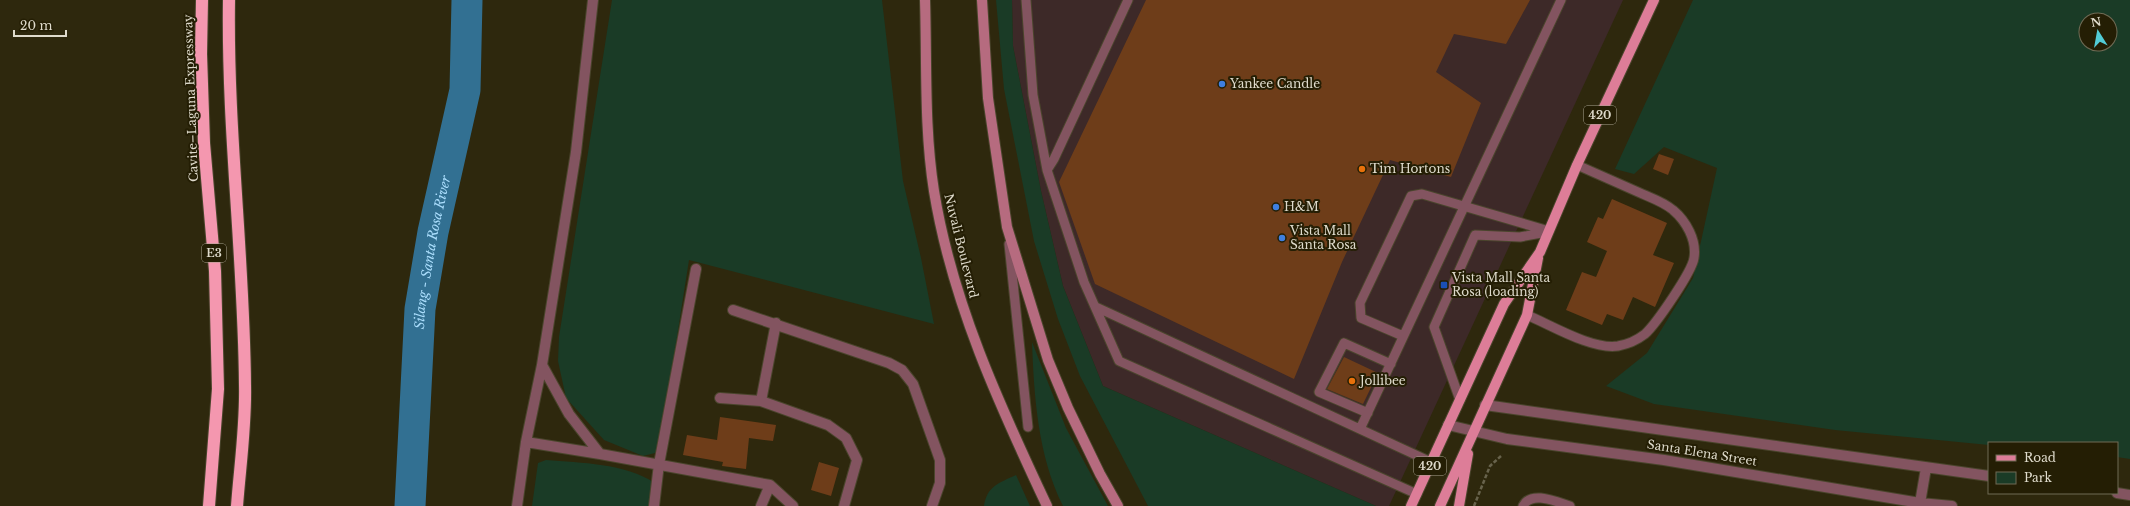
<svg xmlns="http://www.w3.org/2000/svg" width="2130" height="506" viewBox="0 0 2130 506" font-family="'Libre Baskerville',serif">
  <rect width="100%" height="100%" fill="#2e280d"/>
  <path fill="#3d2928" d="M1012,0H1623L1389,506H1376L1103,386L1063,286L1041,191L1013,46Z"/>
  <path fill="#1a3b26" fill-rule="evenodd" d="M612,0H882L903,181L921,258L934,324L689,260L661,439L655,453L643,456L604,440L566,398L558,361L559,337Z
    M996,0H1012L1013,46L1041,191L1063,286L1103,386L1376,506H1148L1080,376L1058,319L1034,241L1004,89Z
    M1693,0H2130V459L2117,457V443H1989V445L1835,430L1654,404L1606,386L1647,353L1693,278L1717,168L1664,147L1634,174L1615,169ZM2086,20H2110V44H2086Z
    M1032,342L1066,428L1108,506H1063C1038,456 1034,397 1032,342Z
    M546,460C581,463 625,463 655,483L651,506H532L538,463Z
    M1016,475L1030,506H984C987,486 999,483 1016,475Z"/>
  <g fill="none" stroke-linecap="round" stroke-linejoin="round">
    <path stroke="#327092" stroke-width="31" id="s1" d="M410,506L420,309L433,232L465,90L467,0"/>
  </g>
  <path fill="#6e3d19" d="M1146,0H1530L1506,44L1454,34L1436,72L1481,103L1451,177L1390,160L1342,262L1294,379L1095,284L1059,182Z
    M1659,154L1674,159L1668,175L1653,169Z
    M1612,199L1667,223L1653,255L1674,263L1655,307L1633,297L1623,320L1607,314L1602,325L1566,310L1582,272L1596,277L1607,251L1587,242L1598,217L1603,219Z
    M1344,357L1378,373L1363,404L1327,389Z
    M720,417L776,425L773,441L749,438L746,469L722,466L723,462L683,455L687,435L717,440Z
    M819,462L839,468L831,496L811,490Z"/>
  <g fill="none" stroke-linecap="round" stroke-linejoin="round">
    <g stroke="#4a452c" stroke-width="11">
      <path id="service" d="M1026,0L1033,95L1047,170L1084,282L1119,361L1417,494
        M1047,170L1054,159L1128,0
        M1009,244L1028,427
        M1096,307L1431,462
        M1527,315C1551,325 1592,350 1618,346C1629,344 1636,341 1645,334C1656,324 1692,272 1694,258C1697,240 1686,221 1673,210C1664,202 1649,197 1638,192C1618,183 1597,174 1577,165
        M1403,336L1361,318L1360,303L1411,196L1422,194L1549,231
        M1460,400L1434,327L1475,235L1520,237L1547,232
        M1368,413L1319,392L1344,343L1391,364
        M1360,429L1561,0
        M1523,506C1531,490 1557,502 1570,506"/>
    </g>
    <g stroke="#4a452c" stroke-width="12">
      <path id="minor" d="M733,310L889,363L902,370L913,384L940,460V483L932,506
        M542,365L569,414L600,454
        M720,398L761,401L828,425L846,438L857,460L844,506
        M761,401L776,323
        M526,442L600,454L770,485L793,506
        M517,506L526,442L542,365L576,152L593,0
        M654,506L659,464L696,269
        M761,506L770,485"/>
    </g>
    <g stroke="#4a452c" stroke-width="12">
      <path id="tertiary" d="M1485,405L1989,476
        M1448,425L1507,439L1664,460L1920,503L1952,506
        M2117,493L2130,495
        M1920,503L1926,468"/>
    </g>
    <g stroke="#4a452c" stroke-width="12">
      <path id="secondary" d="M925,0C927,63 924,128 934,191C952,302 999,404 1047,506
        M982,0L988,98L1007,227L1048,360L1068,408L1100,474L1118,506"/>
    </g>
    <g stroke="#4a452c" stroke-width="12">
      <path id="primary" d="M1411,506L1504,304L1540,252L1577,165L1654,0
        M1440,506L1527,315L1538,258
        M1459,506L1468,454"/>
    </g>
    <g stroke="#4a452c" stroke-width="14">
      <path id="motorway" d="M202,0L201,54L204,143L215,271L218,389L209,506
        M229,0C227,129 244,256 245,385C246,425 240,466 237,506"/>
    </g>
    <path stroke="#68634c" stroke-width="2.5" stroke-dasharray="4 2" stroke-linecap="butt" d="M1474,506L1490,466L1501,456"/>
    <use href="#service" stroke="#835460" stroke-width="9"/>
    <use href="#minor" stroke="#835460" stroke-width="10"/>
    <use href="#tertiary" stroke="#835460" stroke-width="10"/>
    <use href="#secondary" stroke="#b66b7f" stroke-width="10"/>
    <use href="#primary" stroke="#dd7d98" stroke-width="10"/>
    <use href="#motorway" stroke="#f497af" stroke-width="12"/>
  </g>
  <g fill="#3f7fe0" stroke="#241e04" stroke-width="1.5">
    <circle cx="1222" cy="84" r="4"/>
    <circle cx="1276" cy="207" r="4"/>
    <circle cx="1282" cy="238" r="4"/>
  </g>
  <g fill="#e8710a" stroke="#241e04" stroke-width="1.5">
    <circle cx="1362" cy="169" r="4"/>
    <circle cx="1352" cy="381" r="4"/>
  </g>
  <rect fill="#1a4fb4" stroke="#241e04" stroke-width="1.5" x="1440" y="281" width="8" height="8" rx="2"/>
  <g text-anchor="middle" stroke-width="4" stroke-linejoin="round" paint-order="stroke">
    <g fill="#241e04" stroke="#a7a290" stroke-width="1">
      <rect x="1584" y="106" width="32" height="18" rx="3"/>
      <rect x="202" y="244" width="24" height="18" rx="3"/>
      <rect x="1414" y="457" width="32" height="18" rx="3"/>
    </g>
    <g font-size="11" font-weight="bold" fill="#dfdbcc">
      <text x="1600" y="119">420</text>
      <text x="214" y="257">E3</text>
      <text x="1430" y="470">420</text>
    </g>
    <g font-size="12" fill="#dfdbcc" stroke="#241e04" text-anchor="start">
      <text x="1230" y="88">Yankee Candle</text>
      <text x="1370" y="173">Tim Hortons</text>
      <text x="1284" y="211">H&amp;M</text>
      <text x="1290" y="235">Vista Mall<tspan x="1290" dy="14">Santa Rosa</tspan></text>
      <text x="1452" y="282">Vista Mall Santa<tspan x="1452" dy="14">Rosa (loading)</tspan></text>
      <text x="1360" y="385">Jollibee</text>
    </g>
    <g font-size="12" fill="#dfdbcc" stroke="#241e04">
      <text transform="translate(191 98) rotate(-92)" y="4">Cavite–Laguna Expressway</text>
      <text transform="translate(961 246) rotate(76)" y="4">Nuvali Boulevard</text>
      <text transform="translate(1702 453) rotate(9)" y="4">Santa Elena Street</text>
    </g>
    <g font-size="13" font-style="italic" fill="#aaddfc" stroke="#241e04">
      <text dy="5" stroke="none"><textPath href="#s1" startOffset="255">Silang - Santa Rosa River</textPath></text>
    </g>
  </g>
  <rect x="1988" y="442" width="130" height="52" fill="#241e04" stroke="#6f6a54"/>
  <rect x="1996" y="455" width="20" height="6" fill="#dd7d98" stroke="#6f6a54"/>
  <text x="2024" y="462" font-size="12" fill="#dfdbcc">Road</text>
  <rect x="1996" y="472" width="20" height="12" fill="#1a3b26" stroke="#6f6a54"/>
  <text x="2024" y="482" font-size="12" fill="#dfdbcc">Park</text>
  <g transform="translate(2098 32) rotate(349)"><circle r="19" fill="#241e04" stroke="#6f6a54"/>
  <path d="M0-3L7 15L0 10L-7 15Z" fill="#52ccd6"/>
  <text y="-6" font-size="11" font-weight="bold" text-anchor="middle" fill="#dfdbcc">N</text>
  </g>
  <path d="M14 30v6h52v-6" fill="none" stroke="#dfdbcc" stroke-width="2"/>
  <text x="20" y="30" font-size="12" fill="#dfdbcc" stroke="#241e04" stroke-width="3" paint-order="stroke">20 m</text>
</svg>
